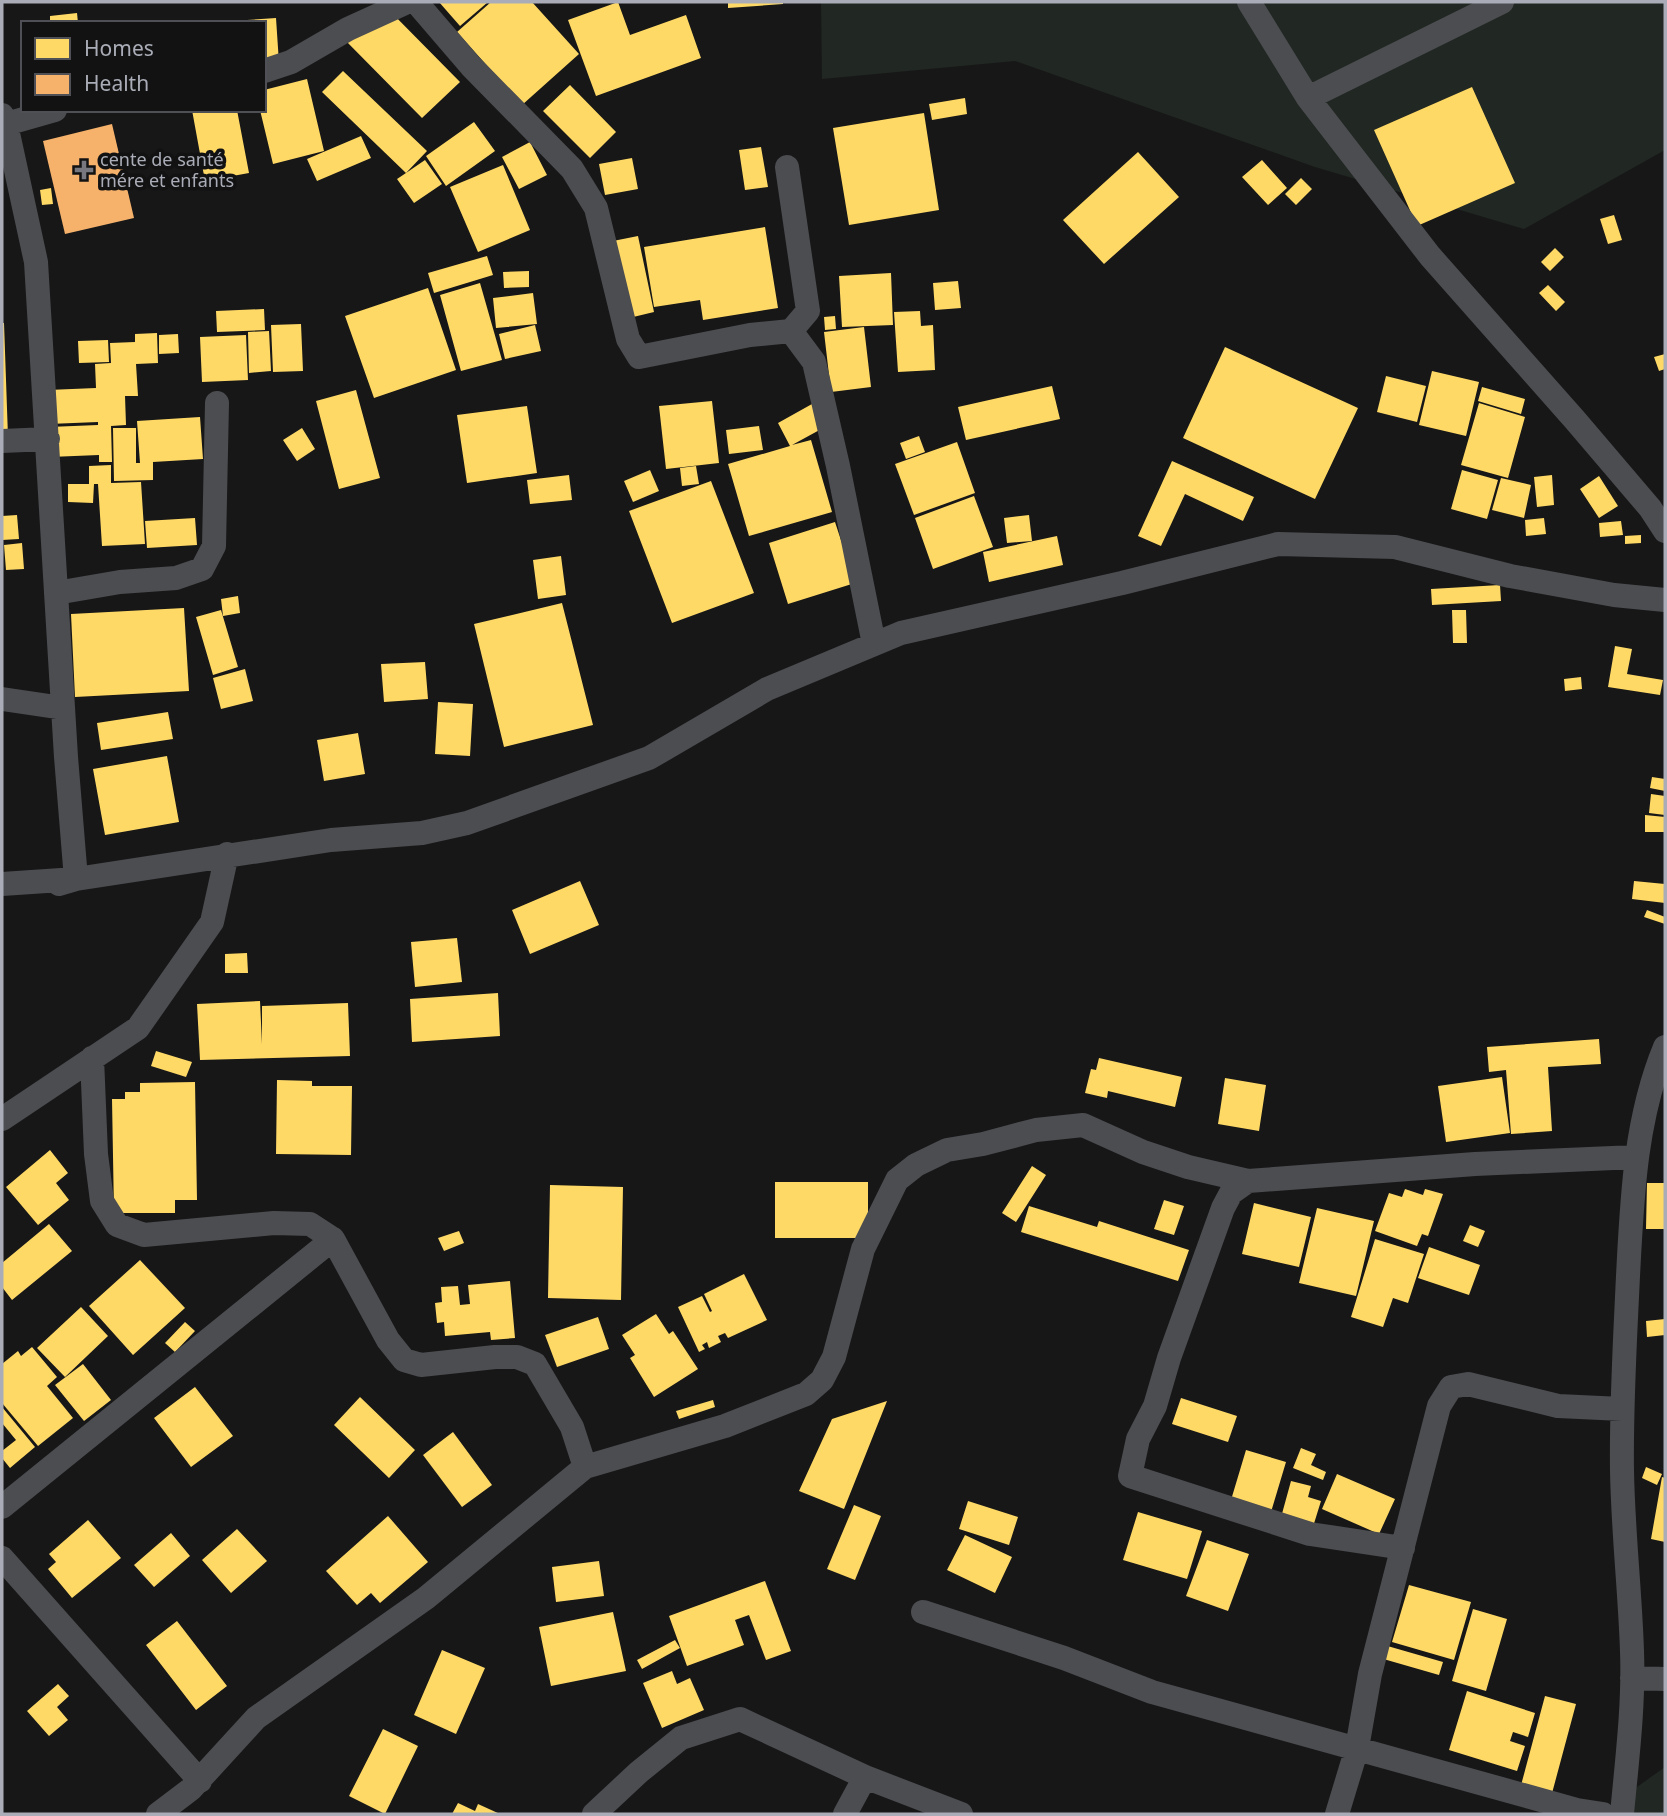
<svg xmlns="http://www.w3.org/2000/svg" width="1667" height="1816" viewBox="0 0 1667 1816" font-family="'Noto Sans',sans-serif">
  <rect width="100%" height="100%" fill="#171718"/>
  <path fill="#212722" d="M821,2H1665V150L1524,229L1315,167L1015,61L822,79Z
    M1665,1767V1814H1599Z"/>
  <path fill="#ffd966" d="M439,2H488L460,26Z
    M491,2H532L579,54L522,105L457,32Z
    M618,2L630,35L686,15L701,58L596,96L568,20Z
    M728,2H783V4L728,8Z
    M383,4L460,82L422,118L345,40Z
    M77,13L78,23H50V16Z
    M276,18L279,63L264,64V23H247V20Z
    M343,71L427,151L406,173L425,160L442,184L414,203L397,179L406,173L322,92Z
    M307,79L324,151L273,164L260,110H264V90Z
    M570,85L616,132L590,158L543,111Z
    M1472,87L1515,183L1417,226L1374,130Z
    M965,98L967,114L932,120L929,104Z
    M192,110H237L249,173L205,181Z
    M924,113L939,210L849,225L833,128Z
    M474,122L495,151L446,186L426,156Z
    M361,136L371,158L317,181L307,159Z
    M530,142L547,175L519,189L502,157Z
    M761,147L768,187L745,190L739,150Z
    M1138,152L1179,197L1104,264L1063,220Z
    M632,158L638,189L605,195L599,164Z
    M1262,160L1287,188L1268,205L1242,177Z
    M503,165L530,230L478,252L450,187Z
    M1301,178L1312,189L1296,205L1285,194Z
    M51,188L53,204L42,205L40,190Z
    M1614,215L1622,240L1608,244L1600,219Z
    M765,227L778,308L703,320L700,300L654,307L644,247Z
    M638,236L654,312L629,318L613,241Z
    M1555,248L1564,257L1550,271L1541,262Z
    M487,256L493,275L434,293L428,273Z
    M529,271V287L504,288L503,272Z
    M891,273L893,325L842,327L839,276Z
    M958,281L961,308L935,310L933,283Z
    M480,283L502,360L461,371L440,295Z
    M1548,285L1565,302L1556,311L1539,293Z
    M428,288L456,370L374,398L345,316Z
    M533,293L537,324L496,328L493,298Z
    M264,309L265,330L217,332L216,311Z
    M920,311L921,326L933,325L935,370L898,372L894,312Z
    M835,316L836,329L825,330L824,317Z
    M2,323H4L8,437H2Z
    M301,324L303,371L273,372L271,325Z
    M535,325L541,351L505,359L499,334Z
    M864,327L871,387L831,392L824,332Z
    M269,331L271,371L249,373L248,332Z
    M157,333L158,363L136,364L138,396H125L126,425L111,426L112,462H99V455L50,457L49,427L98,425V422L49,424L48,390L96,388L95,364L111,363L110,343L135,342V334Z
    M178,334L179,353L159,354V335Z
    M246,335L248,380L202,382L200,337Z
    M108,340L109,362L79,363L78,341Z
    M1225,347L1358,408L1315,499L1183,438Z
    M1665,354V369L1659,371L1654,357Z
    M1432,371L1479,382L1466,436L1419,425Z
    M1386,376L1426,386L1417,422L1377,412Z
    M1052,386L1060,419L966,440L958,407Z
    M1482,387L1525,399L1521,414L1478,401Z
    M356,390L380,478L339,489L316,401Z
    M712,401L719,463L666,469L659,406Z
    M1479,403L1525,417L1508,478L1461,465Z
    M812,404L825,427L792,445L811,440L832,512L749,536L728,464L790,446L778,423Z
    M527,406L537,473L467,483L457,415Z
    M200,417L203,459L153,462V480L114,481L113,428H136V463H140L137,421Z
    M759,426L763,450L729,454L726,430Z
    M302,428L315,449L297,461L283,440Z
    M919,436L925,452L906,459L900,443Z
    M957,442L975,493L914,515L895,464Z
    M1172,461L1254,497L1243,521L1185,494L1161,546L1138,536Z
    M111,465V483L141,482L145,544L102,546L98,484H94L93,503L68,502V484H89V466Z
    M696,466L699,484L682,486L680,468Z
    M650,470L659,491L633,502L624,481Z
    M1462,470L1498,480L1487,519L1451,509Z
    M569,475L572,500L530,504L527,480Z
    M1552,475L1554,505L1537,507L1534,477Z
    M1599,476L1618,506L1599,518L1580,489Z
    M1501,478L1531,485L1524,518L1492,510Z
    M711,481L754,593L672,623L629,511Z
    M974,496L993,547L933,569L915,518Z
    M17,515L19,539L2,540V516Z
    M1029,515L1032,541L1007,543L1004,518Z
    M195,518L197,545L147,548L145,521Z
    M1544,518L1546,534L1526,536L1525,520Z
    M1621,521L1623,535L1600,537L1599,523Z
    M835,522L855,583L788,604L769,543Z
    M1641,535V543L1625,544V536Z
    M1057,536L1063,565L989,582L983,552Z
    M22,543L24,569L6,570L4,545Z
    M561,556L566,595L538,599L533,560Z
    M1500,585L1501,601L1432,605L1431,589Z
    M238,596L240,613L223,616L221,599Z
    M562,603L593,725L504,747L474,624Z
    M184,608L189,691L75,697L71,614Z
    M221,610L238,667L213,675L196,617Z
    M1452,610H1466L1467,643H1453Z
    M1615,646L1632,649L1627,674L1663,680L1660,695L1608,687Z
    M425,662L428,699L384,702L381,664Z
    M245,669L253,701L221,709L213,678Z
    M1581,677L1582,689L1565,691L1564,679Z
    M438,702L473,704L470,756L435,754Z
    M168,712L173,739L101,750L97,723Z
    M358,733L365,774L324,781L317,740Z
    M167,756L179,822L105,835L93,769Z
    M1652,777L1665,779V791L1650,788Z
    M1651,794L1665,796V815L1649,813Z
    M1645,815L1665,817V832H1645Z
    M580,881L599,925L530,954L512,910Z
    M1634,881L1665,884V903L1632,899Z
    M1647,910L1665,917V924L1644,917Z
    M457,938L462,982L415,987L411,942Z
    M247,953L248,973H225V954Z
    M498,993L500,1036L412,1042L410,999Z
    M260,1001L262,1044V1006L348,1003L350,1056L200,1060L197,1004Z
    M1599,1039L1601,1064L1548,1067L1552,1131L1511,1134L1506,1070L1489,1072L1487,1047Z
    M156,1051L192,1062L186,1077L151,1066Z
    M1099,1058L1182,1077L1175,1107L1108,1091L1107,1098L1085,1093L1091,1069L1096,1070Z
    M1502,1077L1510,1133L1446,1142L1438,1086Z
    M1225,1078L1266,1085L1259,1131L1218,1124Z
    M277,1080L312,1081V1086H352L351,1155L276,1154Z
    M195,1082L197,1200H175V1213H114L112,1099H125V1092H140V1083Z
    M50,1150L68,1173L56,1183L69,1200L38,1225L6,1187Z
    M1032,1166L1046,1175L1016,1222L1002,1213Z
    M775,1182H868V1238H775Z
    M1647,1183H1665V1229H1646Z
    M550,1185L623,1187L621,1300L548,1298Z
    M1405,1189L1423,1195L1425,1189L1443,1194L1428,1236L1422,1234L1417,1246L1375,1231L1389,1193L1402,1197Z
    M1164,1200L1184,1206L1174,1235L1154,1229Z
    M1254,1203L1311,1217L1299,1267L1242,1254Z
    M1029,1206L1097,1227L1099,1221L1189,1250L1178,1281L1021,1232Z
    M1317,1208L1374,1221L1356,1296L1299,1283Z
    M49,1224L72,1251L12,1300L2,1287V1263Z
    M1470,1225L1485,1231L1478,1247L1463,1241Z
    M459,1231L464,1243L444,1251L438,1238Z
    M1375,1239L1424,1254L1408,1303L1393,1298L1383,1327L1351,1317Z
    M1429,1247L1480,1265L1469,1295L1418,1278Z
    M140,1260L185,1308L133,1355L89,1306Z
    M744,1274L767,1320L728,1338L725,1333L718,1336L721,1342L709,1348L707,1342L702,1345L705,1349L699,1352L678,1307L702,1296L710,1312L712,1311L704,1294Z
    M510,1281L515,1338L491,1340L490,1332L445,1336L444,1322L437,1323L435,1303L442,1302L441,1287L458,1286L460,1305L470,1304L468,1285Z
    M81,1307L108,1336L65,1377L37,1348Z
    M656,1314L669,1334L673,1331L698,1369L654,1397L630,1358L635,1355L622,1335Z
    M598,1317L609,1349L557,1367L545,1335Z
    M1665,1319V1335L1647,1337L1646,1321Z
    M185,1322L195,1331L175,1352L165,1343Z
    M32,1347L57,1377L47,1386L73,1418L38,1446L2,1403V1364L18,1351L21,1356Z
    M83,1364L111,1400L84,1421L55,1385Z
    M195,1387L233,1436L191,1467L154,1418Z
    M360,1397L415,1450L389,1478L334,1425Z
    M1181,1398L1237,1416L1228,1442L1172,1424Z
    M713,1400L715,1407L679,1419L676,1411Z
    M887,1401L844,1509L799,1491L832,1419Z
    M2,1407L35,1447L10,1468L2,1458V1451L16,1440L2,1423Z
    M453,1432L492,1485L462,1507L423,1455Z
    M1301,1448L1316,1454L1311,1465L1326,1472L1323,1480L1293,1468Z
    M1246,1450L1286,1462L1271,1512L1231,1500Z
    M1646,1467L1662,1474L1657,1485L1642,1478Z
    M1337,1474L1395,1499L1379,1534L1322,1509Z
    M1662,1477L1665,1478V1542L1651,1539Z
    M1291,1481L1311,1486L1308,1497L1321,1501L1312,1530L1280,1521Z
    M968,1501L1018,1517L1009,1545L959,1529Z
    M854,1505L881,1516L855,1580L827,1569Z
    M1138,1512L1202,1531L1187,1579L1123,1560Z
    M388,1516L428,1562L380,1603L371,1593L357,1605L326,1571Z
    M88,1520L121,1558L72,1598L48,1569L56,1562L49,1554Z
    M237,1529L267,1561L231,1593L202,1560Z
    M171,1533L190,1556L154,1587L134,1565Z
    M965,1535L1012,1557L995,1593L947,1570Z
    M1207,1540L1249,1554L1228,1611L1186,1596Z
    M599,1561L604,1596L556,1602L552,1567Z
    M765,1581L791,1651L766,1660L749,1615L735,1620L744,1645L687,1666L669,1616Z
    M1409,1585L1471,1602L1454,1660L1392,1642Z
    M1473,1609L1507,1619L1486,1691L1452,1681Z
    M613,1612L626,1671L551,1686L539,1627Z
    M177,1621L227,1686L196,1710L146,1645Z
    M675,1640L680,1648L642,1669L637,1660Z
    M1384,1645L1443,1662L1439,1675L1380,1658Z
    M442,1650L485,1668L456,1734L414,1715Z
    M672,1671L677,1684L690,1678L704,1710L662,1728L643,1683Z
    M58,1684L69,1696L57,1707L68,1720L49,1736L27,1711Z
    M1467,1691L1535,1713L1528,1737L1513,1732L1510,1741L1525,1746L1517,1771L1449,1750Z
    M1545,1696L1576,1704L1551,1797L1520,1789Z
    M383,1729L418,1746L385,1814L349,1796Z
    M458,1803L475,1811L478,1804L500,1814H452Z"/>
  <path fill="#f6b26b" d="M112,124L134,218L65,234L43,141Z"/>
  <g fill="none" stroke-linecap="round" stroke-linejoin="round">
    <path stroke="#4c4d50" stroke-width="24" d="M416,2L471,66L572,169L596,208L628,339L639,357L750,335L791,331L808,311L787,167
      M1249,2L1308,98L1430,256L1575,420L1650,508L1665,531
      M264,71L291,62L348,29L407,2
      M1308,98L1502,2
      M2,115L6,124L36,262L66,757L76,879L59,884
      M6,124L55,110
      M791,331L814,362L838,466L874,644
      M2,441L48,439
      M56,593L120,582L176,578L202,569L214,546L217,403
      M2,699L63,708
      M2,884L76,879L331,840L422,833L467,823L649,758L767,689L901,633L1122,583L1278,544L1395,547L1510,576L1614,595L1665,600
      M92,1058L96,1154L102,1201L117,1225L144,1235L274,1223L310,1224L333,1239L388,1340L404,1360L421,1365L495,1357H517L535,1364L572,1427L585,1467L725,1426L806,1394L822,1380L834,1357L863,1249L897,1180L916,1165L947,1150L983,1144L1036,1130L1083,1125L1143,1152L1188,1167L1248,1181
      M2,1119L138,1028L212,922L227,854
      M2,1507L333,1239
      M1403,1548L1310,1534L1130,1476L1138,1439L1155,1406L1169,1358L1223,1208L1231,1193L1248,1181L1475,1164L1636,1157
      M2,1558L200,1781
      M923,1612L1064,1658L1152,1692L1577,1810L1603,1814
      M1632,1678L1665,1679
      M158,1814L191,1789L256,1718L426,1598L585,1467
      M594,1814L639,1772L681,1738L740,1719L865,1777L961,1814
      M845,1814L865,1777
      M1337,1814L1357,1748L1370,1674L1439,1406L1451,1387L1468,1384L1558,1406L1622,1409
      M1622,1814C1627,1760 1634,1705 1632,1651C1630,1591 1623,1531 1622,1471C1621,1406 1625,1341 1628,1276C1632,1199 1635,1119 1665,1047"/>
  </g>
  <path fill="#77787f" stroke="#121213" stroke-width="2.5" d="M80.5 159.5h7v7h7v7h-7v7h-7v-7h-7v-7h7z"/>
  <g text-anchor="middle" stroke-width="7" stroke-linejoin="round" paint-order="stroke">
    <g font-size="18" fill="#aaadb7" stroke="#121213" text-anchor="start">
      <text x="100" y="166">cente de santé<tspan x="100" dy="21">mére et enfants</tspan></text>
    </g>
  </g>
  <rect width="1667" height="1816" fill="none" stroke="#aaadb7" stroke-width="7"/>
  <rect x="21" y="21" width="245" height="91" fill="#121213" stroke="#4f5055" stroke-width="2"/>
  <rect x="35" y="38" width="35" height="21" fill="#ffd966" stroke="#4f5055" stroke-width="2"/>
  <text x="84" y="56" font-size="21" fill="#aaadb7">Homes</text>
  <rect x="35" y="74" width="35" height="21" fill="#f6b26b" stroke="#4f5055" stroke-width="2"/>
  <text x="84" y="91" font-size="21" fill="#aaadb7">Health</text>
</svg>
